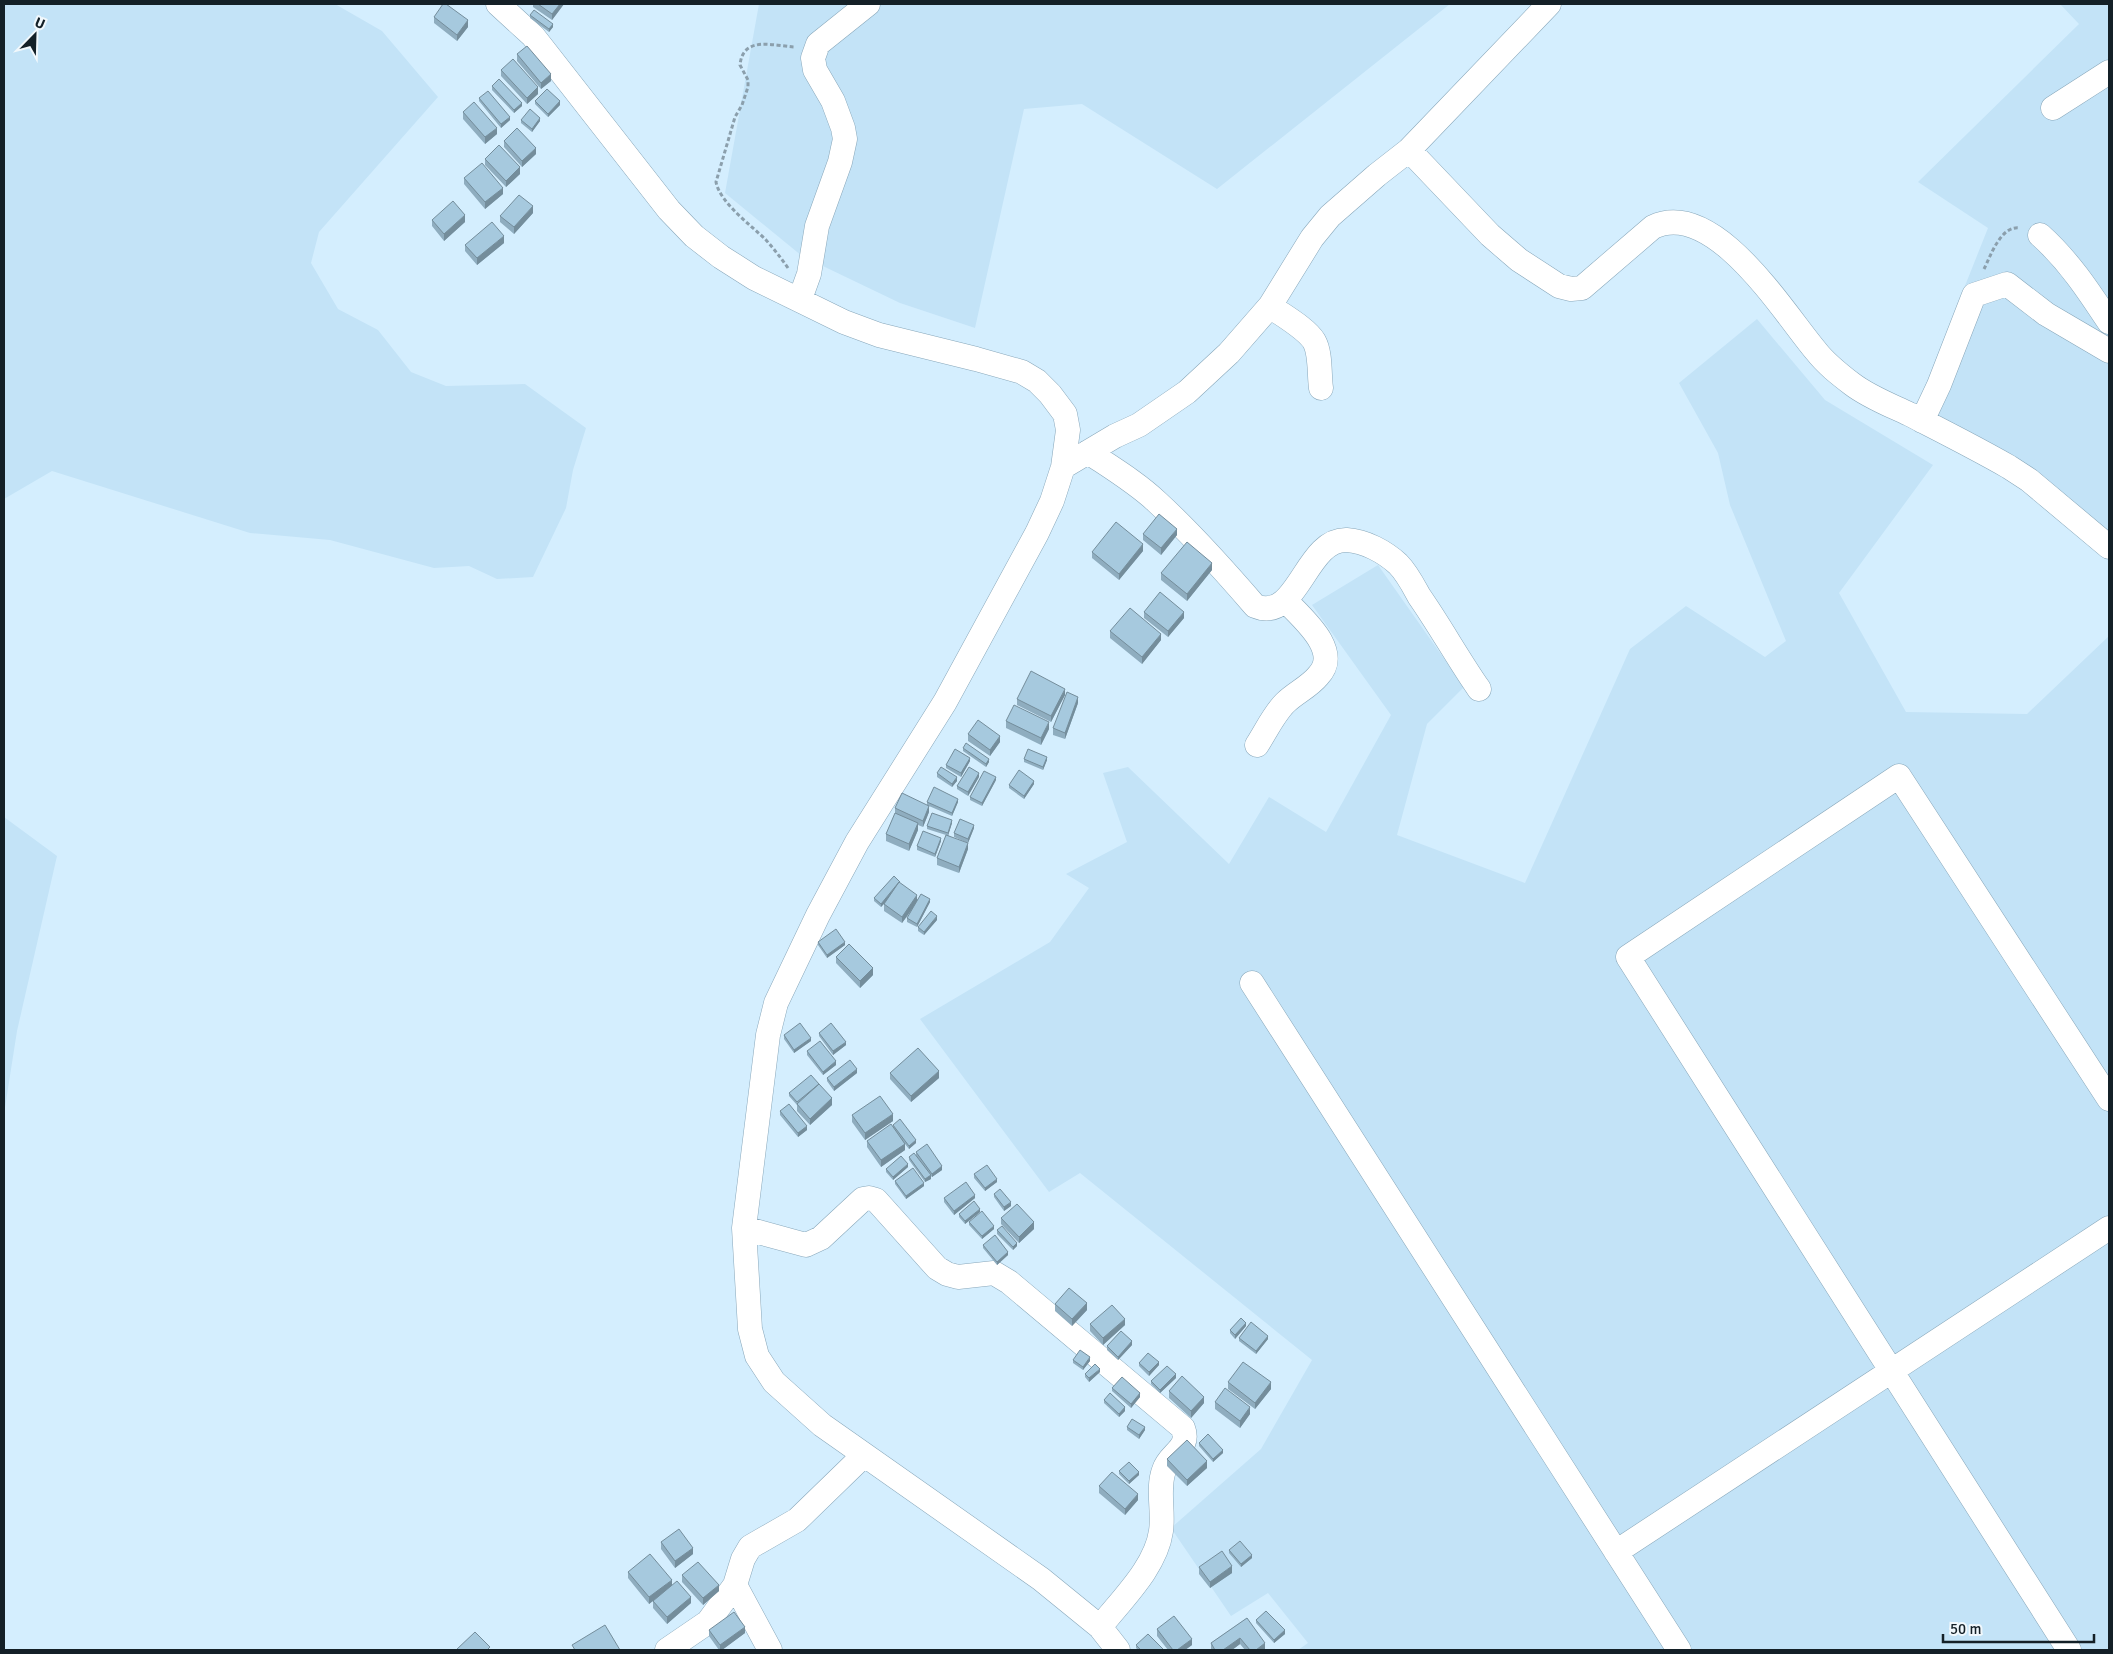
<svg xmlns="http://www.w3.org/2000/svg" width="2113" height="1654" viewBox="0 0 2113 1654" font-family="Signika,sans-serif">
  <rect width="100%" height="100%" fill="#d4eefe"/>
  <path fill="#c3e3f7" d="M4,4H335L382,31L438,97L319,232L311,263L338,309L378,330L411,372L446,386L525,384L586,428L573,470L566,508L533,577L497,579L469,566L434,568L330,540L250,533L52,471L4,499Z
    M759,4H1450L1217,189L1082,104L1024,109L975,328L900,303L802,256L725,193Z
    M2060,4H2109V535L1914,414L1988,228L1918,182L2079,24Z
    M1757,319L1825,400L1933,465L1839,593L1906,712L2027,714L2109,636V1650H1298L1308,1643L1268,1593L1231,1616L1171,1528L1261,1449L1312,1360L1080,1173L1049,1192L920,1019L1050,942L1089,888L1066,874L1127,842L1103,773L1128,767L1229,864L1269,797L1326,832L1391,715L1312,605L1378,565L1464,687L1427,724L1397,835L1525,883L1630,649L1686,606L1765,657L1786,641L1730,505L1718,453L1679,383Z
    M4,817L57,856L17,1031L4,1114Z"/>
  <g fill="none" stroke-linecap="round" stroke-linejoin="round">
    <g stroke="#88a7ba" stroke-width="25">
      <path id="minor" d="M498,4L533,36L669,210L694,236L721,257L754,278L844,322L879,335L976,359L1022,372L1037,381L1050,394L1065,414L1068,430L1063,467L1052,501L1037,533L945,702L857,842L818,915L776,1003L768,1035L744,1228L750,1329L757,1356L774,1382L822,1425L1041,1579L1100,1627L1118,1650
        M2053,108L2109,72
        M1409,150L1490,235L1519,260L1559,286L1571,289L1582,288L1653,227C1714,198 1783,312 1816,351C1826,364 1839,374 1852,384C1869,397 1890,405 1909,414C1942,431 1976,448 2009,467L2029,480L2109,547
        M2040,235C2068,260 2088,290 2109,322
        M800,299L809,274L817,226L840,162L845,139L843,128L833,101L815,70L813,58L818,44L868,4
        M1270,306C1282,315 1306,328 1314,341C1321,353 1319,374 1321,388
        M1922,421L1939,385L1974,295L2007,284L2046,314L2109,351
        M1088,452C1112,468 1137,483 1157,502C1192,534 1224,570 1255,606C1298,624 1305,538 1347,540C1365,541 1385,552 1398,564C1407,573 1413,585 1419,596C1440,626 1458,659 1479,689
        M1063,467L1115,436L1139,425L1187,392L1229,353L1270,306L1312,238L1330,216L1377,175L1409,150L1549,4
        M1257,745C1266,731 1274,714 1285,703C1295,693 1309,687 1318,676C1342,651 1303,619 1286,601
        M1252,983L1679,1650
        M744,1228L806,1245L821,1238L863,1199L869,1198L876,1200L937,1268L947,1274L958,1277L994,1273L1009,1282L1183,1428C1191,1449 1169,1453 1164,1470C1157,1489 1164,1511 1161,1531C1156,1567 1122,1599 1100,1627
        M1616,1552L2109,1228
        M735,1585L770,1650
        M667,1650L708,1622L735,1585L743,1559L750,1547L797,1520L863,1456
        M2069,1650L1628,957L1899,776L2109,1099"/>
    </g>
    <path stroke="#8b9fac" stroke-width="3" stroke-dasharray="4 2.5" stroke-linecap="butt" d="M788,268C781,258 774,249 766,240C751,225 720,203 716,182L735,117L742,105L748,87V80L740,65C743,35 774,46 795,47
      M1984,269C1991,255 2001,225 2020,228"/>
    <use href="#minor" stroke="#fff" stroke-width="24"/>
  </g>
  <path fill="#8fadbf" d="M533,4H564L552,20L533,7Z
    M530,15L553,27L549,32L530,18Z
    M434,17L468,27L457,41L434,23Z
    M517,54L551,81L541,89L517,61Z
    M501,70L538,94L527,104L501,76Z
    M492,86L522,106L514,113L492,90Z
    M479,98L510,120L501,128L479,101Z
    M535,101L560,105L548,117L535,104Z
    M463,112L497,134L485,144L463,119Z
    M521,120L540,121L532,132L521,123Z
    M504,141L536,154L522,167L504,147Z
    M485,159L520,174L506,187L485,165Z
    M464,178L503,194L485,209L464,184Z
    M533,213L514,234L500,222V216Z
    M432,220L465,222L444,241L432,226Z
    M504,243L477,265L465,251V245Z
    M1143,534L1177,535L1161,555L1143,540Z
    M1143,551L1119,580L1092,558V552Z
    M1212,570L1187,601L1161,580V573Z
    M1144,612L1184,618L1168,637L1144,618Z
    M1110,631L1161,640L1142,664L1110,638Z
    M1065,695L1051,722L1017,705V699Z
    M1078,703L1065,739L1053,735V728Z
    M1006,721L1049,729L1041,745L1006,728Z
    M968,734L1000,742L990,756L968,741Z
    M963,748L989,762L986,767L963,751Z
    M1024,759L1047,760L1043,770L1024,762Z
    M970,761L961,777L946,768V765Z
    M937,773L957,781L952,787L937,777Z
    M979,777L968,796L957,789V786Z
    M996,780L982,806L970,800V797Z
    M1034,784L1024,799L1009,788V785Z
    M927,802H958L952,816L929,806V812L923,827L918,825V830L909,851L886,841V834L895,814V808L927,805Z
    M952,823L948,835L968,849L959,873L937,865V858L946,835L927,829V826Z
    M974,828L968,843L954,837V833Z
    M941,841L935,857L917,850V846Z
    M900,883L917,899L930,902L917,927L907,922V918L911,911L902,923L884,911V904L885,903L881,907L874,901V898Z
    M937,920L924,935L918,931V927Z
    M818,942L845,945L827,958L818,945Z
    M836,957L873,975L860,988L836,963Z
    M819,1033L846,1045L833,1055L819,1036Z
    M784,1035L811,1041L794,1053L784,1039Z
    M807,1051L836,1065L823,1075L807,1055Z
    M857,1073L834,1091L827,1081V1078Z
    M890,1073L939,1078L911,1102L890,1079Z
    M819,1084L832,1105L810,1125L797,1111V1105L789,1096V1093Z
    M780,1111L807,1130L798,1137L780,1115Z
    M852,1115L893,1121L865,1140L852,1122Z
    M893,1125L916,1143L909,1149L905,1144V1150L881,1167L867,1147V1141L893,1126Z
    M916,1152L942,1170L932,1177L931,1176V1179L925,1182L909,1160V1157L916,1155Z
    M908,1167L893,1180L886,1172V1169Z
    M974,1174L997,1182L985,1191L974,1178Z
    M895,1181L924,1186L906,1199L895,1184Z
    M994,1194L1011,1206L1004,1211L994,1197Z
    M944,1198H975L954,1215L944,1202Z
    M980,1212L965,1224L959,1217V1214Z
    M1001,1218L1034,1229L1019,1243L1001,1224Z
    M969,1222L994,1229L982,1239L969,1225Z
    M997,1230L1017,1246L1013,1250L997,1234Z
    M983,1245L1008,1255L997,1265L983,1248Z
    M1055,1304L1087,1310L1072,1326L1055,1311Z
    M1090,1324L1125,1325L1103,1345L1090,1331Z
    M1246,1326L1235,1339L1230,1333V1330Z
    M1239,1338L1268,1339L1256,1354L1239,1341Z
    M1132,1345L1118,1360L1107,1350V1346Z
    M1073,1360L1090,1361L1083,1370L1073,1363Z
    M1139,1363L1159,1365L1149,1376L1139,1366Z
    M1100,1372L1089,1382L1085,1377V1374Z
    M1176,1378L1160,1393L1151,1384V1381Z
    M1228,1382L1271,1389L1255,1409L1228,1389Z
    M1112,1388L1140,1397L1131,1408L1112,1391Z
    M1169,1391L1204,1403L1191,1418L1169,1398Z
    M1104,1400L1125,1411L1119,1417L1104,1403Z
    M1215,1402L1250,1414L1240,1428L1215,1409Z
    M1127,1427L1145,1430L1139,1439L1127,1430Z
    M1199,1443L1223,1453L1213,1462L1199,1446Z
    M1167,1459L1207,1468L1187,1486L1167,1466Z
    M1119,1471L1139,1475L1129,1484L1119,1474Z
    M1099,1486L1138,1500L1125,1515L1099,1493Z
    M661,1542L693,1554L675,1568L661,1549Z
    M1229,1550L1252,1558L1241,1567L1229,1553Z
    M1199,1567L1232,1573L1210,1588L1199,1574Z
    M628,1572L672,1586L691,1603L667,1624L653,1608V1601L661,1595L649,1604L628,1578Z
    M682,1575L719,1591L703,1605L682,1582Z
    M1247,1618L1265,1650H1245L1240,1644L1232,1650H1211V1643Z
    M1256,1620L1285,1634L1274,1643L1256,1623Z
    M1157,1629L1192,1645L1185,1650H1168L1157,1636Z
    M709,1630L745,1633L722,1650H719L709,1636Z
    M1136,1645L1164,1650H1138L1136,1648Z"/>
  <path fill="#748d9b" d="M560,4H564L552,20V14Z
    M468,20V27L457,41V35Z
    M553,24V27L549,32V29Z
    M551,74V81L541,89V83Z
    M538,87V94L527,104V98Z
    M560,101V105L548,117V114Z
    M522,103V106L514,113V110Z
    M510,117V120L501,128V124Z
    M540,118V121L532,132V129Z
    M497,128V134L485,144V137Z
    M536,148V154L522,167V161Z
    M520,167V174L506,187V181Z
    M503,188V194L485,209V202Z
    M533,206V213L514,234V227Z
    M465,215V222L444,241V234Z
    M504,236V243L477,265V258Z
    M1177,529V535L1161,555V548Z
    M1143,544V551L1119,580V574Z
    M1212,563V570L1187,601V594Z
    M1184,612V618L1168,637V631Z
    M1161,634V640L1142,664V657Z
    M1065,689V695L1051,722V716Z
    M1078,697V703L1065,739V733Z
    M1049,722V729L1041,745V738Z
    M1000,736V742L990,756V750Z
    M1047,757V760L1043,770V767Z
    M970,758V761L961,777V773Z
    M989,759V762L986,767V764Z
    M979,773V777L968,796V792Z
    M957,777V781L952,787V784Z
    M996,777V780L982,806V803Z
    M1034,781V784L1024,799V796Z
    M958,799V802L952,816V813Z
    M929,806V812L923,827V821Z
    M952,820V823L948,836V833Z
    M918,823V830L909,851V844Z
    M974,825V828L968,843V839Z
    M941,838V841L935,857V854Z
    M968,843V849L959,873V867Z
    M900,882V886L881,907V904Z
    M917,895V902L902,923V917Z
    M930,899V902L917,927V924Z
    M937,916V920L924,935V932Z
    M845,942V945L827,958V955Z
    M873,968V975L860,988V981Z
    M811,1038V1041L794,1053V1050Z
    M846,1042V1045L833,1055V1051Z
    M836,1061V1065L823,1075V1072Z
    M857,1069V1073L834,1091V1087Z
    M939,1071V1078L911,1102V1096Z
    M832,1098V1105L810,1125V1119Z
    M893,1114V1121L865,1140V1133Z
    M807,1126V1130L798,1137V1133Z
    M916,1140V1143L909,1149V1146Z
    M905,1144V1150L881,1167V1160Z
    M908,1164V1167L893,1180V1177Z
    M942,1166V1170L932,1177V1174Z
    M931,1175V1179L925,1182V1179Z
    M997,1179V1182L985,1191V1188Z
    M924,1183V1186L906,1199V1196Z
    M975,1195V1198L954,1215V1211Z
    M1011,1202V1206L1004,1211V1207Z
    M980,1209V1212L965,1224V1221Z
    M1034,1222V1229L1019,1243V1237Z
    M994,1226V1229L982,1239V1236Z
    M1017,1243V1246L1013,1250V1247Z
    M1008,1252V1255L997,1265V1262Z
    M1087,1303V1310L1072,1326V1319Z
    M1125,1319V1325L1103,1345V1338Z
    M1246,1323V1326L1235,1339V1335Z
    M1268,1336V1339L1256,1354V1351Z
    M1132,1341V1345L1118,1360V1357Z
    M1090,1357V1361L1083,1370V1367Z
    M1159,1362V1365L1149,1376V1372Z
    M1100,1369V1372L1089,1382V1378Z
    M1176,1374V1378L1160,1393V1390Z
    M1271,1382V1389L1255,1409V1403Z
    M1140,1393V1397L1131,1408V1404Z
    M1204,1397V1403L1191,1418V1411Z
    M1125,1407V1411L1119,1417V1414Z
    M1250,1407V1414L1240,1428V1421Z
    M1145,1427V1430L1139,1439V1435Z
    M1223,1450V1453L1213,1462V1459Z
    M1207,1461V1468L1187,1486V1480Z
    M1139,1472V1475L1129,1484V1481Z
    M1138,1494V1500L1125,1515V1509Z
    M693,1548V1554L675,1568V1561Z
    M1252,1555V1558L1241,1567V1564Z
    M1232,1566V1573L1210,1588V1582Z
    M672,1580V1586L649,1604V1597Z
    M719,1585V1591L703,1605V1598Z
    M691,1597V1603L667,1624V1617Z
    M745,1627V1633L722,1650H720V1645Z
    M1285,1630V1634L1274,1643V1640Z
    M1240,1638V1644L1232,1650H1223Z
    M1192,1639V1645L1185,1650H1177Z
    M1265,1643V1650H1256Z"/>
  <path fill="#a6c9de" stroke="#748d9b" d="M443,4H446L468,20L457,35L434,17Z
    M538,4H560L552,14Z
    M534,10L553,24L549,29L530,15Z
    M527,46L551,74L541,83L517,54Z
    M513,59L538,87L527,98L501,70Z
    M499,79L522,103L514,110L492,86Z
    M547,89L560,101L548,114L535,101Z
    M488,91L510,117L501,124L479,98Z
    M474,102L497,128L485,137L463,112Z
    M530,109L540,118L532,129L521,120Z
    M517,128L536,148L522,161L504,141Z
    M499,145L520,167L506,181L485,159Z
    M482,163L503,188L485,202L464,178Z
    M519,195L533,206L514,227L500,216Z
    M453,201L465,215L444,234L432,220Z
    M492,222L504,236L477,258L465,245Z
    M1159,514L1177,529L1161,548L1143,534Z
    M1116,522L1143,544L1119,574L1092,552Z
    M1187,542L1212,563L1187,594L1161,573Z
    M1160,592L1184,612L1168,631L1144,612Z
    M1130,608L1161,634L1142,657L1110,631Z
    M1031,671L1065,689L1051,716L1017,699Z
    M1067,692L1078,697L1065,733L1053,728Z
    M1014,705L1049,722L1041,738L1006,721Z
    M978,720L1000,736L990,750L968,734Z
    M966,743L989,759L986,764L963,748Z
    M955,749L970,758L961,773L946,765Z
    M1028,749L1047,757L1043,767L1024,759Z
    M941,767L957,777L952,784L937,773Z
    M969,767L979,773L968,792L957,786Z
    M1019,770L1034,781L1024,796L1009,785Z
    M984,771L996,777L982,803L970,797Z
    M934,787L958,799L952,813L927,802Z
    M902,793L929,806L923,821L895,808Z
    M895,813L918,823L909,844L886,834Z
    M932,813L952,820L948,833L927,826Z
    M960,819L974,825L968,839L954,833Z
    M923,831L941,838L935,854L917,846Z
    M946,835L968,843L959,867L937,858Z
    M894,876L900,882H899L881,904L874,898Z
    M899,882L917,895L902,917L884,904Z
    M921,894L930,899L917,924L907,918Z
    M931,911L937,916L924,932L918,927Z
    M836,929L845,942L827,955L818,942Z
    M849,944L873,968L860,981L836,957Z
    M800,1023L811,1038L794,1050L784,1035Z
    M831,1023L846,1042L833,1051L819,1033Z
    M820,1041L836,1061L823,1072L807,1051Z
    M918,1048L939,1071L911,1096L890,1073Z
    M850,1060L857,1069L834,1087L827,1078Z
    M811,1075L819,1084L797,1102L789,1093Z
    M819,1084L832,1098L810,1119L797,1104Z
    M880,1096L893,1114L865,1133L852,1115Z
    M789,1104L807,1126L798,1133L780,1111Z
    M900,1119L916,1140L909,1146L893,1125Z
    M891,1124L905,1144L881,1160L867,1141Z
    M927,1144L942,1166L932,1174L916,1152Z
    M914,1153L931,1175L925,1179L909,1157Z
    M901,1156L908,1164L893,1177L886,1169Z
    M987,1165L997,1179L985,1188L974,1174Z
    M913,1168L924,1183L906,1196L895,1181Z
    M966,1182L975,1195L954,1211L944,1198Z
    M1000,1189L1011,1202L1004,1207L994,1194Z
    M974,1201L980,1209L965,1221L959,1214Z
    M1017,1204L1034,1222L1019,1237L1001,1218Z
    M982,1211L994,1226L982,1236L969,1222Z
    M1002,1226L1017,1243L1013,1247L997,1230Z
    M995,1235L1008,1252L997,1262L983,1245Z
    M1069,1288L1087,1303L1072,1319L1055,1304Z
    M1112,1305L1125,1319L1103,1338L1090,1324Z
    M1241,1318L1246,1323L1235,1335L1230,1330Z
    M1251,1322L1268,1336L1256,1351L1239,1338Z
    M1121,1331L1132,1341L1118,1357L1107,1346Z
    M1080,1350L1090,1357L1083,1367L1073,1360Z
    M1148,1353L1159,1362L1149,1372L1139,1363Z
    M1243,1362L1271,1382L1255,1403L1228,1382Z
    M1095,1364L1100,1369L1089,1378L1085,1374Z
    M1167,1366L1176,1374L1160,1390L1151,1381Z
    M1182,1376L1204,1397L1191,1411L1169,1391Z
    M1122,1377L1140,1393L1131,1404L1112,1388Z
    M1225,1388L1250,1407L1240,1421L1215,1402Z
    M1110,1393L1125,1407L1119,1414L1104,1400Z
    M1132,1419L1145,1427L1139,1435L1127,1427Z
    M1208,1434L1223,1450L1213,1459L1199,1443Z
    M1187,1440L1207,1461L1187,1480L1167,1459Z
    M1129,1462L1139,1472L1129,1481L1119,1471Z
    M1112,1472L1138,1494L1125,1509L1099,1486Z
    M679,1529L693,1548L675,1561L661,1542Z
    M1240,1541L1252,1555L1241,1564L1229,1550Z
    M1222,1551L1232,1566L1210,1582L1199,1567Z
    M650,1554L672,1580L649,1597L628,1572Z
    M698,1562L719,1585L703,1598L682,1575Z
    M677,1581L691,1597L667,1617L653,1601Z
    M1266,1611L1285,1630L1274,1640L1256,1620Z
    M734,1612L745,1627L720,1645L709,1630Z
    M1174,1616L1192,1639L1177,1650H1173L1157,1629Z
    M1247,1618L1265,1643L1256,1650H1250L1240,1638L1223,1650H1215L1211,1643Z
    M605,1625L620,1650H575L572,1645Z
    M475,1632L490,1647L487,1650H456Z
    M1148,1634L1164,1650H1141L1136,1645Z"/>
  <rect width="2113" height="1654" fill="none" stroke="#142027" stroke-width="10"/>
  <g transform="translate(35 35) rotate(23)" stroke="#f1f8fc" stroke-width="4" paint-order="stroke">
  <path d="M0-4L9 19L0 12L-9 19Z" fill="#142027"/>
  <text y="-8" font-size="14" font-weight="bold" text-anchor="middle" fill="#142027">U</text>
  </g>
  <path d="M1943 1634v8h151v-8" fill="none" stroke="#142027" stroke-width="2.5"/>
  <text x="1950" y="1634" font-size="15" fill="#142027" stroke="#f1f8fc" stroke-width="4" paint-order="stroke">50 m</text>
</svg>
